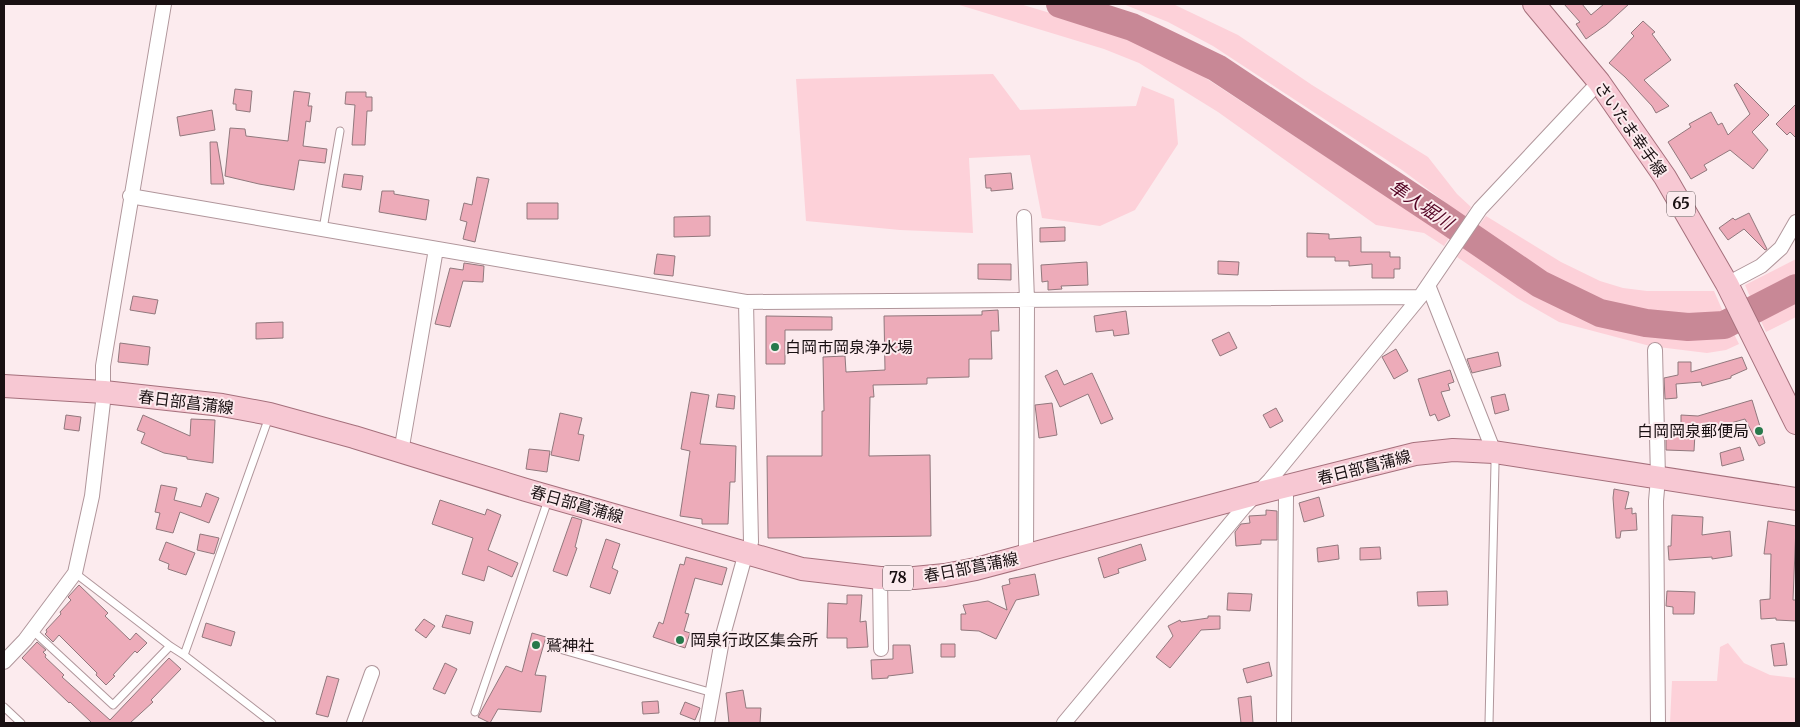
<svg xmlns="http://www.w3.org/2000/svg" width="1800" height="727" viewBox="0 0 1800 727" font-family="Merriweather,'Noto Sans JP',serif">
  <rect width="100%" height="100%" fill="#fcebee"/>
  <path fill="#fdd1d9" d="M956,4H1020L1097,27L1157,52L1198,73L1340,166L1451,235L1444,246L1424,233L1376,225L1218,112L1139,63L1104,49Z
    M1123,4H1173L1238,35L1312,85L1428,157L1457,194L1471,207L1465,217L1402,170L1213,46L1168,22Z
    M993,74L1020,110L1136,106L1142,86L1174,99L1178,144L1135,210L1100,226L1042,218L1030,155L969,158L973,233L900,230L806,221L796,79Z
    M1486,216L1561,262L1600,281L1623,288L1647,291H1714L1724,314L1711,318L1682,319L1602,305L1566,288L1521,263L1503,248L1495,239L1477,228Z
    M1464,244L1545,294L1590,315L1644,330L1704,335L1732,330L1739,344L1726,350L1707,353L1650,346L1559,322L1517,298L1457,257Z
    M1796,259V276L1751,299L1745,285Z
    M1796,300V317L1766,332L1759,317Z
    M1728,643L1744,663L1770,675L1796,678V723H1670L1672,681H1717L1720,647Z"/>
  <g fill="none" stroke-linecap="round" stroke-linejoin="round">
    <path stroke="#c88896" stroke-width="28" d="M1060,4L1132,27L1217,68L1439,215L1540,284L1600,313L1646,323L1688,327L1724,325L1796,288"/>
  </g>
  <path fill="#edabb9" stroke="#91787d" d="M1564,4H1582L1591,15L1604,4H1629L1606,25L1586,39L1576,24L1580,22Z
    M1643,21L1655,32L1652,34L1671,60L1644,80L1669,106L1656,113L1652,106L1625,77L1609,63L1634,36L1631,33Z
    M1737,83L1769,115L1752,132L1768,150L1753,169L1730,150L1704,165L1707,170L1691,179L1668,142L1691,127L1689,124L1711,112L1718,125L1722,123L1728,135L1750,114L1734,85Z
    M235,89L252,91L250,112L236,110V104H233Z
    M294,91L310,93L308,106H312L310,122L306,121L303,146L327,149L325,163L299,160L294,190L259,184L225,176L230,128L245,129L246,136L288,141Z
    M346,92H366V97H372V111H367L365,145H352L355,105L345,104Z
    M1796,104V138L1790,132L1787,135L1776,124Z
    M212,110L215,130L180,136L177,117Z
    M210,142H217L224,184H211Z
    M1011,173L1013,189L991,191V188H986L985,175Z
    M344,174L363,176L361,190L342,187Z
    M477,177L489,179L475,242L463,239L467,222L460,220L464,203L472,205Z
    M382,191H394V194L429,200L426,220L379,212Z
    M527,203H558V219H527Z
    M1749,213L1767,249L1765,250L1744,229L1728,240L1719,228L1733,218L1735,220Z
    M710,216V236L674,237V217Z
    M1065,227V241L1040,242V228Z
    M1307,233L1329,234V239L1361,237V252H1390V257H1400V269H1394V278H1372V264L1349,266V261H1335V257H1307Z
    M657,254L675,256L673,276L654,274Z
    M1218,261L1239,262L1238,275L1218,274Z
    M1087,262L1088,285L1061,286L1062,289L1048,290V281L1042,282L1041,265Z
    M464,263L484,266L483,282L463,281L450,327L435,324L450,268L463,270Z
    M978,264H1011V280L978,279Z
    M133,296L158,300L155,314L130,310Z
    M998,310L999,331H991L992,359H969V377L927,378V384L873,385L874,397H870L869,456L930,455L931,536L768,538L767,456H822V411H824L823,357L845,356L846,372L885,370L884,316L982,315V311Z
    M1126,311L1129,334L1114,336L1113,330L1096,332L1094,316Z
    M766,316L832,317V330H785V364H766Z
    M283,322V338L256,339V323Z
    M1229,332L1237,348L1220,356L1212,340Z
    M120,343L150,347L148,365L118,362Z
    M1396,349L1408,371L1394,379L1382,357Z
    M1498,352L1501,366L1472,373L1467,359Z
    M1742,357L1747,369L1731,376V378L1702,386L1701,382L1676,384L1677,398L1665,399L1664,378L1678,375V362H1691V372Z
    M1057,370L1064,385L1092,373L1113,419L1101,424L1088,394L1060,407L1045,376Z
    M1450,370L1454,382L1448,384L1450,390L1441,392L1450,416L1438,421L1435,414L1430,416L1418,379Z
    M691,392L709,395L700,444L736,446L735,482H730L728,524H702V519L680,516L690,451L681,449Z
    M718,394L735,396L734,409L716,407Z
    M1505,394L1509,410L1495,414L1491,397Z
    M1752,400L1765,443L1759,446L1745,419L1695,433L1694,451L1666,450V427H1681V415L1698,416Z
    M1052,403L1057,435L1039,438L1035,405Z
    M1276,408L1283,421L1270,428L1263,415Z
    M560,413L582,418L578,434L584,435L579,461L551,455Z
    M66,415L81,417L79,431L64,429Z
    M143,415L190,436L191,419L215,420L213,463L187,459V457L164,453L141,443L145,433L137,430Z
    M1740,447L1744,460L1722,466L1720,453Z
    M529,449L550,451L547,472L526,469Z
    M161,485L177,488L174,500L201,507L206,493L219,498L209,523L180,512L173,533L156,529L160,513L155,512Z
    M1614,489L1629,492L1625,509L1632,508V514L1636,513L1637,530L1621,531L1620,538H1616L1613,498Z
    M1319,497L1324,516L1304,522L1299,503Z
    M440,500L485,515L487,509L501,515L488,550L518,563L512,577L488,566L484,581L462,574L473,538L432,524Z
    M1266,510L1277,511V540H1261V544L1236,546L1235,532L1241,524L1250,523L1249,516L1266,515Z
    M1672,515L1703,517L1702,535L1730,531L1732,556L1712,559V557L1669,560L1668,546H1671Z
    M572,517L582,520L575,547L577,548L567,576L553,571Z
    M1768,521L1796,526L1793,600H1796V621L1776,620V618L1761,619L1760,600L1770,599L1771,554H1764Z
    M200,534L219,538L214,554L197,550Z
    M606,539L620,544L612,568L618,571L610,594L590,587Z
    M166,542L195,553L186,575L168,569L169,564L159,560Z
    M1141,544L1146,560L1118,569L1119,573L1104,578L1098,558Z
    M1338,545L1339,559L1318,562L1317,548Z
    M1380,547L1381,559L1360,560V548Z
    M686,557L727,568L722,585L695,578L685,613L689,614L684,631L690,633L685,648L653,637L659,622L663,624L680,564L684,565Z
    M1035,574L1039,595L1016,600L996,639L979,631L961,630V614H966L963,605L988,601L1007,610L1002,586L1010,584L1009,579Z
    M79,585L108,613L105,616L130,640L136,633L147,643L137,653L135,651L113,675L115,676L106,685L96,675L97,673L59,635L53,642L45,634L47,632L46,630L61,614L60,612L71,600L68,597Z
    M1447,591L1448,605L1418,606L1417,592Z
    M1667,591L1695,592L1694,614H1673V607L1666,606Z
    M1228,593L1252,594L1250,611L1227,610Z
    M847,595H862L860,622L866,621L868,647L847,648V638H827L828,603L847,604Z
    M446,615L473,622L470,634L442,627Z
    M1208,616H1220V629L1201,630L1170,668L1156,657L1173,636L1168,626L1180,620L1181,622L1208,618Z
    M424,619L435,626L426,638L415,630Z
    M206,623L235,632L231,646L202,637Z
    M532,633L546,637L535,675L546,676L541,712L498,709L490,723L478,717L506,666L522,672Z
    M37,642L46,650L43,652L46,655L45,657L64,675L62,677L110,720L169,658L181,669L151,700L153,702L130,723H92L70,702L69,703L22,658Z
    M1784,643L1787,665L1774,666L1771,645Z
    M941,644H955V657H941Z
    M893,645H910L913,673L888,676V678L872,679L871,660L893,659Z
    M1269,662L1272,676L1247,683L1243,669Z
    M445,663L457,669L445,694L433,689Z
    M327,676L339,679L328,717L316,714Z
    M743,690L746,708H761L760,723H729L726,693Z
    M1251,696L1253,723H1241L1238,698Z
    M658,701L659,713L643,714L642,702Z
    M685,702L700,708L695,720L680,714Z"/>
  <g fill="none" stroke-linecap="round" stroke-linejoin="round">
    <g stroke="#b0969b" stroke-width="9">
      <path id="lane" d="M323,229L340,131
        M75,573L170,646L184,655L272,723
        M32,630L113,705L170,646
        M556,648L713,693
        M184,655L269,417
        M4,707L21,723
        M475,712L548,500
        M1489,723L1495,464L1494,455"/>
    </g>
    <g stroke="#b0969b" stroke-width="16">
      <path id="street" d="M130,196L746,302L1420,297
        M1024,217L1027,300L1026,556
        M1727,284L1761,266L1781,248L1796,222
        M1428,285L1494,452
        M1655,350L1658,478L1656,501L1658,723
        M401,452L436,249
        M880,578L881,649
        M4,662L25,640L75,573L92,496L103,402V366L164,4
        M354,723L372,673
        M707,723L723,635L743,563L748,553L751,542L746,302
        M1064,723L1244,507L1270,480L1420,297L1480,209L1599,82
        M1284,723L1286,497L1284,487"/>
    </g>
    <g stroke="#a5707c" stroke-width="24">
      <path id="primary" d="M1534,4L1599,82L1665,177L1727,284L1796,423
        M4,386L104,392L222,405L270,414L354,437L526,490L802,569L880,578H914L945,575L976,569L1259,493L1415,454L1453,450L1494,452L1796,499"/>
    </g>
    <use href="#lane" stroke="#fff" stroke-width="7"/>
    <use href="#street" stroke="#fff" stroke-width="14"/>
    <use href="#primary" stroke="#f7c8d3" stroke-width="22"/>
  </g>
  <g fill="#27794b" stroke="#fcebee" stroke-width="2">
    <circle cx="775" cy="347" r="5"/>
    <circle cx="1759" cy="431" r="5"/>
    <circle cx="680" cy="640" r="5"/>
    <circle cx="536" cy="645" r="5"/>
  </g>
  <g text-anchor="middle" stroke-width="4" stroke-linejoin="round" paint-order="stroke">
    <g fill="#fcebee" stroke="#5d5254" stroke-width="1">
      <rect x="1667" y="191.5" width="28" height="25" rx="4"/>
      <rect x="883" y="565.5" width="30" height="25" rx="4"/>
    </g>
    <g font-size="15" font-weight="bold" fill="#191012">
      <text x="1681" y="209">65</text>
      <text x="898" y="583">78</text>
    </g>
    <g font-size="16" fill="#191012" stroke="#fcebee">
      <text transform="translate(1631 129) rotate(55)" y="6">さいたま幸手線</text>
      <text transform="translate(186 402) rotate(7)" y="6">春日部菖蒲線</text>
      <text transform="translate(1364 467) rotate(-14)" y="6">春日部菖蒲線</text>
      <text transform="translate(577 504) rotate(16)" y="6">春日部菖蒲線</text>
      <text transform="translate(971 567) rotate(-11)" y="6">春日部菖蒲線</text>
    </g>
    <g font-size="16" fill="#191012" stroke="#fcebee" text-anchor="start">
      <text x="785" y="353">白岡市岡泉浄水場</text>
      <text x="1749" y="437" text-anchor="end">白岡岡泉郵便局</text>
      <text x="690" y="646">岡泉行政区集会所</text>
      <text x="546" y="651">鷲神社</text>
    </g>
    <g font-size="18" font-style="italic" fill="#550625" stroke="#fcebee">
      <text transform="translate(1421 205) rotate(34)" y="6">隼人堀川</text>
    </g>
  </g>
  <rect width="1800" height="727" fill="none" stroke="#191012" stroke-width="10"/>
</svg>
